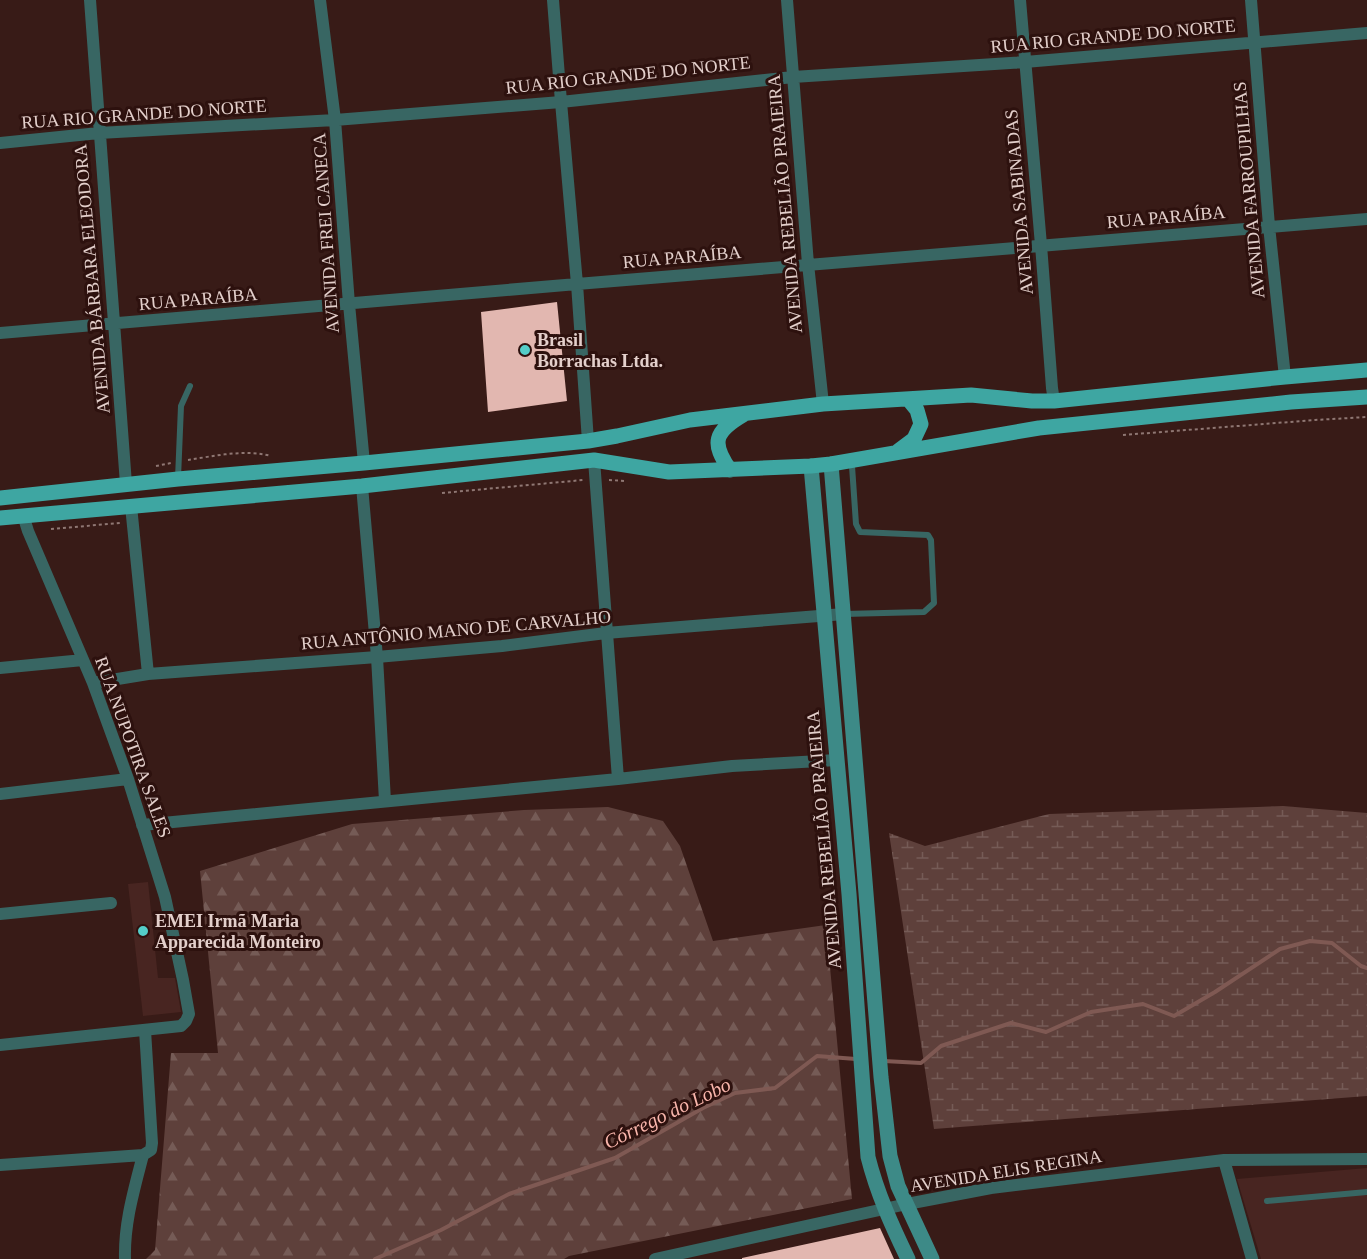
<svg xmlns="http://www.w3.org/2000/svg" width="1367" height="1259" viewBox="0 0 1367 1259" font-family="Georgia,serif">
  <defs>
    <pattern id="forest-firs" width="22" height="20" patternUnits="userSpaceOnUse" patternTransform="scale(1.5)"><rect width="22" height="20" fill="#5e403b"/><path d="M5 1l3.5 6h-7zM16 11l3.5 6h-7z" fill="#755b56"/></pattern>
    <pattern id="wetland-marsh" width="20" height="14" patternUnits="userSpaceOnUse" patternTransform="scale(1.5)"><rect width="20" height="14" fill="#5e403b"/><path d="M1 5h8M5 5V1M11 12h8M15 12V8" fill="none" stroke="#755b56"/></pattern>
  </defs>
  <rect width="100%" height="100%" fill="#381b17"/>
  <path fill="#482521" d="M148,882L158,978H175L181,1012L143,1016L128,884Z
    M1367,1168V1259H1261L1237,1179Z"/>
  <path fill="url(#forest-firs)" d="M608,807L663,821L680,846L713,941L826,925L852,1199L569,1256L564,1259H146L155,1250L171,1053H218L200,871L352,824L524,810Z"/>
  <path fill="url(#wetland-marsh)" d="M1283,806L1367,813V1096L934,1129L889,833L925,846L1049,814Z"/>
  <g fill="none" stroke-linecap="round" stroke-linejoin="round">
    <path stroke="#7f5953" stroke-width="4" d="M884,1061L921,1063L941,1046L1011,1023L1046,1032L1091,1012L1143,1004L1174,1016L1215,992L1280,949L1310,941L1332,943L1361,966L1367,968
      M375,1259L441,1230L509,1194L615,1158L703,1108L735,1093L775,1088L817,1056L856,1059"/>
  </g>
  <path fill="#e2b7b0" d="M557,302L567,401L488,412L481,312Z
    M880,1228L894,1259H742V1258Z"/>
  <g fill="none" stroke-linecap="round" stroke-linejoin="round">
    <path stroke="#8f7773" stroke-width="2" stroke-dasharray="3 3" stroke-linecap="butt" d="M1123,435L1315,420L1367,417
      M188,460C214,456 245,449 271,456
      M156,466L171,463
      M609,480L625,481
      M442,493L583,480
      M51,529L120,523
      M913,1184L967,1178"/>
    <path stroke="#386663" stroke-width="6" d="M178,478L181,406L190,386
      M844,614L924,612L934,603L931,540L928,535L860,532L856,524L852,466L853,460
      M1267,1201L1367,1192"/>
    <path stroke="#386663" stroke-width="12" d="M90,0L126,484
      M320,0L335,120L349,304L364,463
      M553,0L561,102L577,284L588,441
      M787,0L808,264L823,404
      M1020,0L1041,245L1052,388L1054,401
      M1251,0L1269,226L1285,377
      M0,143L99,133L335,120L561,102L793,77L1025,62L1367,33
      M0,333L577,284L1367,219
      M594,460L618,779L732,766L837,760
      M362,486L377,657L385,801
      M131,506L148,674
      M0,668L83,660
      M93,683L148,674L377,657L502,646L606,633L844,614
      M0,794L128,779
      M142,825L618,779
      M0,914L111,903
      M0,1045L181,1026L186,1021L189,1014L183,980L165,897L128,779L93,683L28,531L23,515
      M1224,1160L1252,1259
      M0,1165L143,1155
      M125,1259C124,1223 134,1190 143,1155L151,1150L152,1143L145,1030
      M655,1259L907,1204L991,1188L1224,1160L1367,1159"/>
    <path stroke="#3d8a87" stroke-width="15" d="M831,464L881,1077L890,1156L898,1186L932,1259
      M811,466L849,894L868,1157C877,1193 892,1226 908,1259"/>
    <path stroke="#3ea6a2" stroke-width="15" d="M898,451L914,439L921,424L917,410L908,399
      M730,470C711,443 714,432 743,415
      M0,498L178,479L364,463L588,441L617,436L690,420L823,404L971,395L1032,401H1054L1285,377L1367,370
      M0,518L362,486L594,460L669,472L811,466L831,464L1039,428L1291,402L1367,397"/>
  </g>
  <g fill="#54cdc8" stroke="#2d110e" stroke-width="2">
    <circle cx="525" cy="350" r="6"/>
    <circle cx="143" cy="931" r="6"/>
  </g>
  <g text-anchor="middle" stroke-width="6" stroke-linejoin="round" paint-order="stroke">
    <g font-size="18" fill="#e3cfcb" stroke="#2d110e">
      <text transform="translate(1113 36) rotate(-5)" y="6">RUA RIO GRANDE DO NORTE</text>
      <text transform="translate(628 75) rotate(-6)" y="6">RUA RIO GRANDE DO NORTE</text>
      <text transform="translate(144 114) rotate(-4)" y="6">RUA RIO GRANDE DO NORTE</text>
      <text transform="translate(1249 190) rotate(-95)" y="6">AVENIDA FARROUPILHAS</text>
      <text transform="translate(1019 202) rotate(-95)" y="6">AVENIDA SABINADAS</text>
      <text transform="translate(785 204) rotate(-95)" y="6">AVENIDA REBELIÃO PRAIEIRA</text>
      <text transform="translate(1166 217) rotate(-5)" y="6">RUA PARAÍBA</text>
      <text transform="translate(326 233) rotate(-94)" y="6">AVENIDA FREI CANECA</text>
      <text transform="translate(682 257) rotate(-5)" y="6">RUA PARAÍBA</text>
      <text transform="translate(92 279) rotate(-95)" y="6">AVENIDA BÁRBARA ELEODORA</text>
      <text transform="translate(198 299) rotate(-5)" y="6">RUA PARAÍBA</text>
      <text transform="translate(456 630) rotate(-5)" y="6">RUA ANTÔNIO MANO DE CARVALHO</text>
      <text transform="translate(133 747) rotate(70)" y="6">RUA NUPOTIRA SALES</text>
      <text transform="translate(824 840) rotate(-95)" y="6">AVENIDA REBELIÃO PRAIEIRA</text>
      <text transform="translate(1006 1171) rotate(-9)" y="6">AVENIDA ELIS REGINA</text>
    </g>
    <g font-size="18" font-weight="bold" fill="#e3cfcb" stroke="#2d110e" text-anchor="start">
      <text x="537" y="346">Brasil<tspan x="537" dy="21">Borrachas Ltda.</tspan></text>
      <text x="155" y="927">EMEI Irmã Maria<tspan x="155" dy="21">Apparecida Monteiro</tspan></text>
    </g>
    <g font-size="20" font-style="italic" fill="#fab6ac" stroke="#2d110e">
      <text transform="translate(667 1113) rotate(-26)" y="7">Córrego do Lobo</text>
    </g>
  </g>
</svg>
